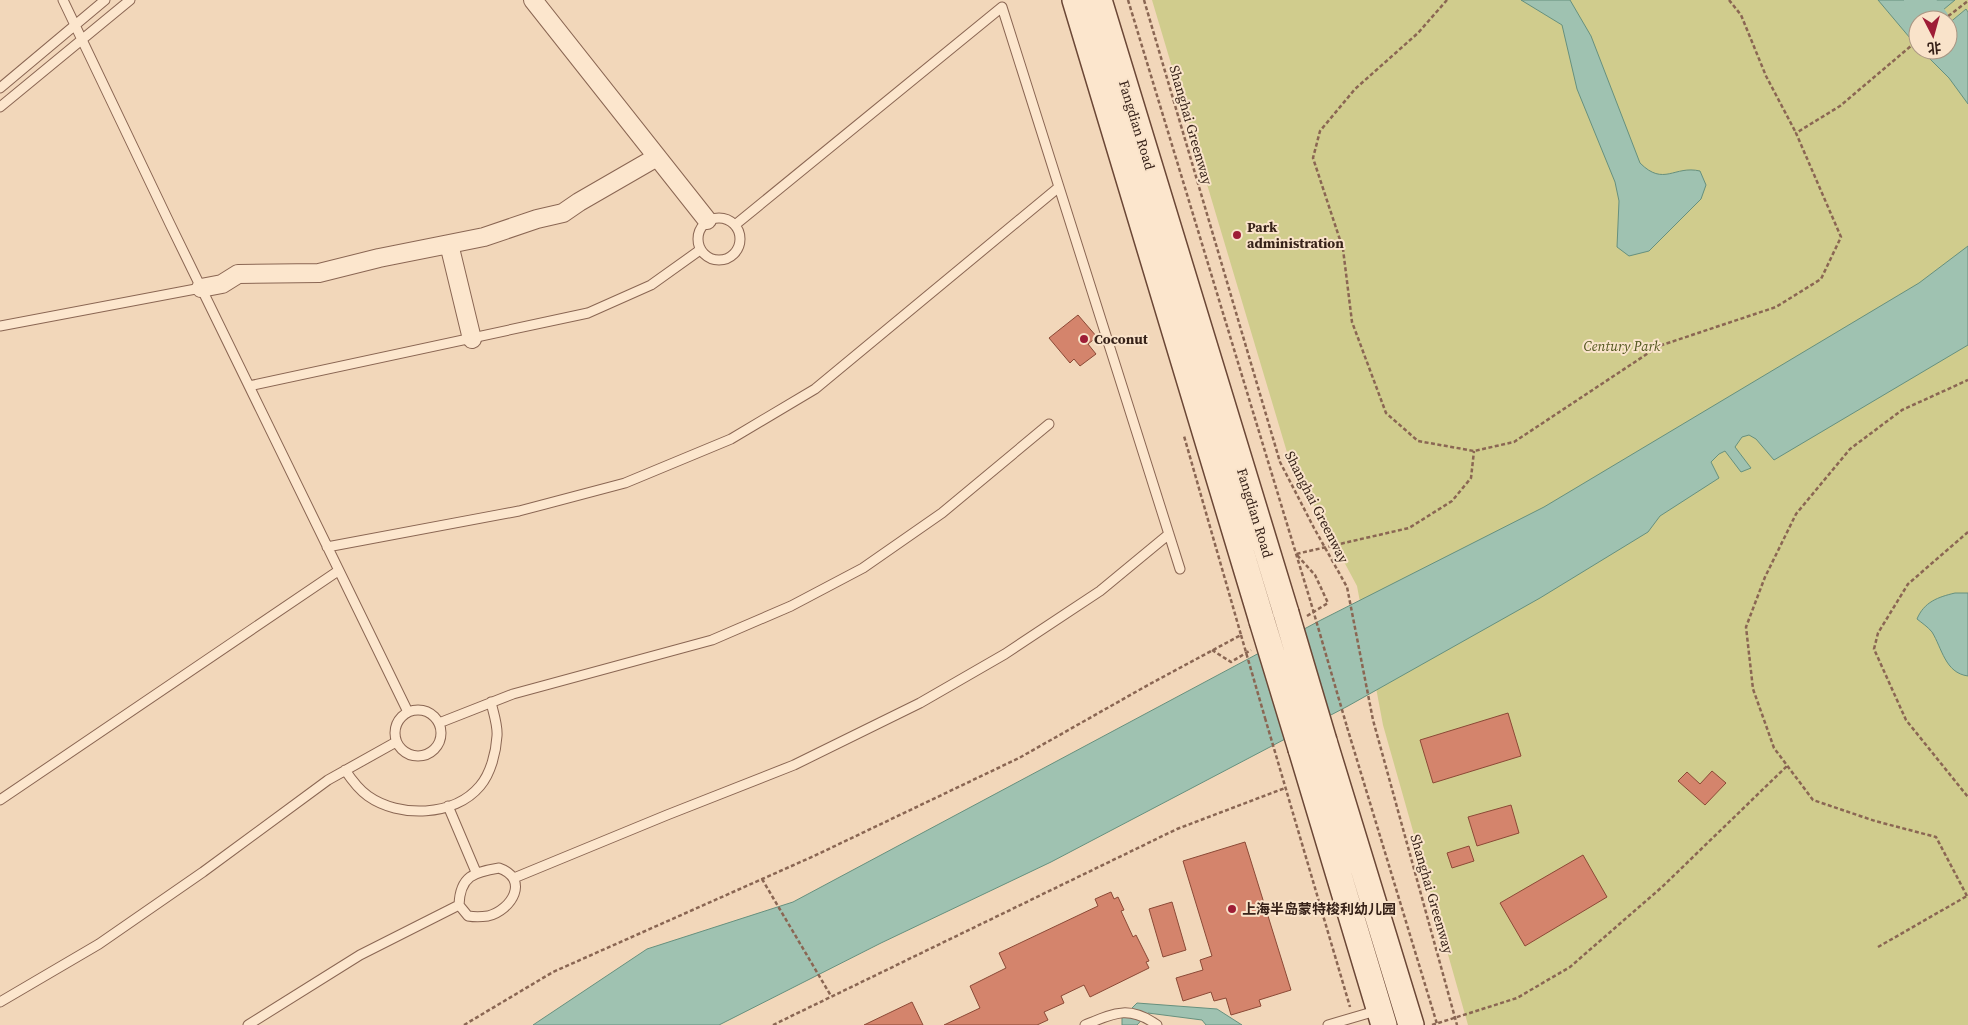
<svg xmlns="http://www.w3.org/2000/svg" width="1968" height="1025" viewBox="0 0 1968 1025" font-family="'Source Serif 4','Noto Sans SC',serif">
  <rect width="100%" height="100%" fill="#f2d7ba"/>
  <path fill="#d0cc8d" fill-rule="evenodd" d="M1152,0H1968V1025H1468L1383,725L1357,586L1289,459ZM1918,20H1948V50H1918Z"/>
  <path fill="#9fc2b1" stroke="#66907e" d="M1521,0H1570L1591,36L1640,163C1664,187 1674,165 1700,171L1706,185L1701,199L1649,251L1629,256L1617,247L1619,201L1615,182L1577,89L1562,25Z
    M1878,0H1955L1931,20H1918V31L1910,38Z
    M1966,9L1968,12V104L1949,78L1921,50H1948V24Z
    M1968,246V345L1774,460L1756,439L1749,435L1742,437L1735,447L1751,468L1741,472L1725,451L1719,454L1711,462L1719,478L1660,516L1648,532L1540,598L1348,706L1051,862L881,943L719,1025H533L647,949L793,902L1321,620L1544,507L1919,283Z
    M1955,593H1968V676C1945,673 1942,648 1932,632C1928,627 1922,623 1917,619C1924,602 1938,597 1955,593Z
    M1137,1003L1217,1009L1242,1025H1206L1202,1020L1148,1013L1137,1025H1122V1018Z"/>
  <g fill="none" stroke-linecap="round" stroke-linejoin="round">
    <path stroke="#9fc2b1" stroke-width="28" d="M1918,0L1935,20"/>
  </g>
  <path fill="#d4846c" stroke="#8b4936" d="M1078,315L1097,337L1088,344L1096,354L1080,366L1074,359L1070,363L1049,338Z
    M1508,713L1521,756L1433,783L1420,740Z
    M1712,771L1726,783L1705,805L1678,781L1687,772L1700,784Z
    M1511,805L1519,833L1477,846L1468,817Z
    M1245,842L1291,990L1259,1000L1261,1006L1231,1015L1226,998L1214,1001L1211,992L1183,1001L1176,978L1203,970L1200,960L1212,956L1183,861Z
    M1469,846L1474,861L1452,868L1447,853Z
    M1583,855L1607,897L1525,946L1500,903Z
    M1111,892L1114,899L1118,897L1124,910L1121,911L1133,937L1136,935L1149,961L1146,962L1149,968L1090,997L1084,985L1061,996L1064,1003L1044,1012L1048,1020L1037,1025H944L980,1008L970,986L1006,968L999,953L1098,906L1095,899Z
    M1172,902L1186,950L1163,957L1149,909Z
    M912,1002L923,1025H864Z"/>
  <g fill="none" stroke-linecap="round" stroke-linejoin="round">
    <g stroke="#8a6653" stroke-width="11">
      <path id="service" d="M63,0L170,224L408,712
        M0,88L105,0
        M0,107L130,0
        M698 239a21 21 0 1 1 42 0a21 21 0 1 1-42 0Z
        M735,225L1002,7L1180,569
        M0,326L201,288
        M249,386L588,313L651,285L700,250
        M327,547L519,511L625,483L731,439L815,389L1059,187
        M395 733a23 23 0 1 1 46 0a23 23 0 1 1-46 0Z
        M439,723L513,694L712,640L791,606L863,568L942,513L1049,424
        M345,770C351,779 358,789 368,796C399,818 454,817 480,786C491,773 496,752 497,736C498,725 493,712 491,702
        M0,800L338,571
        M448,806L476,872
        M499,868C530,879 512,910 488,916C481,917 474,917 468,916L459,905C460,876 474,872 499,868Z
        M514,878L667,815L794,765L920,703L1005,654L1100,591L1169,534
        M0,1002L99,944L203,872L328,780L396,742
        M248,1025L360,955L459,905
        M1085,1025C1114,1013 1129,1005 1157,1025
        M1328,1025L1379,1010"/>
    </g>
    <g stroke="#8a6653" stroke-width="20">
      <path id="minor" d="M533,0L707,220
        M449,244L472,339
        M201,288L222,284L238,274L319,273L379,258L484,237L537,219L563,213L579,202L657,157"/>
    </g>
    <g stroke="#6b4736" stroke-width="28">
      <path id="secondary" d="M1075,0L1262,621
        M1099,0L1286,613
        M1324,741L1411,1025
        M1301,749L1384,1025"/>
    </g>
    <path stroke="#8a6653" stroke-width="2.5" stroke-dasharray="4 2.5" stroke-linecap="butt" d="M1128,0L1311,603
      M1144,0L1280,462L1314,528L1347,587L1373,720L1457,1025
      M1447,0L1418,33L1355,89L1320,131L1313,158L1343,249L1352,322L1386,413L1418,441L1474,451L1514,442L1659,346L1776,307L1821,279L1841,237L1796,133L1840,106L1918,40
      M1729,0L1741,15L1766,76L1796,133
      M1943,20L1968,1
      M1968,532L1908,584L1878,633L1874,649L1906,720L1968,797
      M1307,616L1328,603L1315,575L1296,554L1409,528L1452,501L1471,478L1474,451
      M1212,650L1231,662L1251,650
      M1265,718L1350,1007
      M1347,727L1437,1024
      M762,879L831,996
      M1967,896L1936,837L1875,821L1813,800L1774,748L1753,689L1746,627L1765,577L1796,514L1850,449L1902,410L1968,380
      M1878,947L1967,896
      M464,1025L553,972L814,856L1019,758L1148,685L1241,635L1184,436
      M773,1025L1177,829L1285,788
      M1432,1025L1517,998L1570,967L1662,887L1787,766"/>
    <use href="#service" stroke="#fce6cd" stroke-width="9"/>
    <use href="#minor" stroke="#fce6cd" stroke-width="18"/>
    <use href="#secondary" stroke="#fce6cd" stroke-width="25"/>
    <g stroke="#6b4736" stroke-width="28" stroke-linecap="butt">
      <path id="secondary-bridge" d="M1286,613L1324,741
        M1262,621L1301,749"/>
    </g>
    <path stroke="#8a6653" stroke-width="2.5" stroke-dasharray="4 2.5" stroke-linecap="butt" d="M1311,603L1347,727
      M1241,635L1265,718"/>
    <use href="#secondary-bridge" stroke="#fce6cd" stroke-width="25"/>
  </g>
  <g fill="#9e1d36" stroke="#f9e3ca" stroke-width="2">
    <circle cx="1237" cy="235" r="5"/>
    <circle cx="1084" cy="339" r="5"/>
    <circle cx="1232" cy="909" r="5"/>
  </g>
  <g text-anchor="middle" stroke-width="4" stroke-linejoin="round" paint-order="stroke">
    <g font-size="14" fill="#372219" stroke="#f9e3ca">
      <text transform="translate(1137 125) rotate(73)" y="5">Fangdian Road</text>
      <text transform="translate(1191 125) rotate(74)" y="5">Shanghai Greenway</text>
      <text transform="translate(1317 507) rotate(63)" y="5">Shanghai Greenway</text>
      <text transform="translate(1255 513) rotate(73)" y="5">Fangdian Road</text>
      <text transform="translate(1432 894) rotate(74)" y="5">Shanghai Greenway</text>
    </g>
    <g font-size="14" font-weight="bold" fill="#372219" stroke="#f9e3ca" text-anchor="start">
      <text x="1247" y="232">Park<tspan x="1247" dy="16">administration</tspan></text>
      <text x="1094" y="344">Coconut</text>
      <text x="1242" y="914">上海半岛蒙特梭利幼儿园</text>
    </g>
    <g font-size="14" font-style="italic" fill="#52561e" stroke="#f9e3ca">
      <text x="1622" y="351">Century Park</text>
    </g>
  </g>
  <g transform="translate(1933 35) rotate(174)"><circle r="24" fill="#f9e3ca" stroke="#ab9683"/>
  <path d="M0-4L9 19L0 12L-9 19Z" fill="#9e1d36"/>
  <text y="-8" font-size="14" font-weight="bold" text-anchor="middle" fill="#372219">北</text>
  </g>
</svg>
